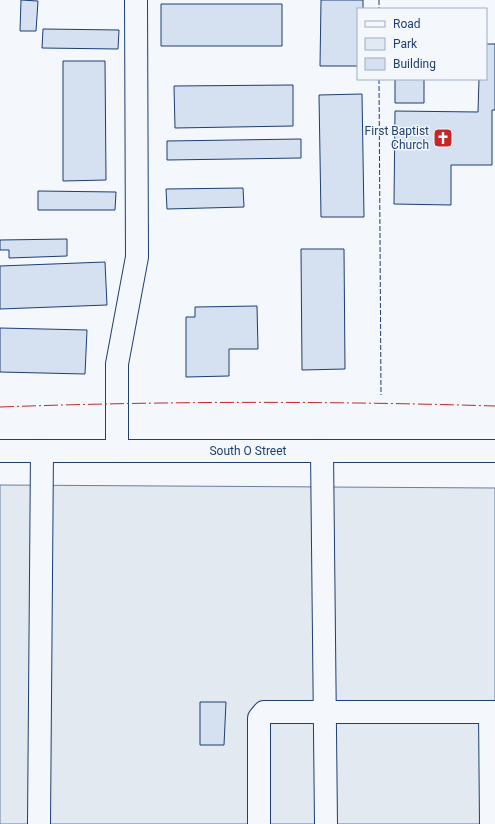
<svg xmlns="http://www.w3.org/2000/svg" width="495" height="824" viewBox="0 0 495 824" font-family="Roboto,sans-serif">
  <rect width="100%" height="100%" fill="#f4f7fb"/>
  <path fill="#e3e9f0" stroke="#687fa3" d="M0,485L495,488V824H0Z"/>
  <path fill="#d5e0f0" stroke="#1d3f73" d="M21,0L38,1L36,31H20Z
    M321,0H363V9H358V66H320Z
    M161,4H282V46H161Z
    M43,29L119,30L118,49L42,48Z
    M486,44H495V110H492V165H451V205L394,204L395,111L478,112L479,79H486Z
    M63,61H105L106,180L63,181Z
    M395,79H424V103H395Z
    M293,85V126L175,128L174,86Z
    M362,94L364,217H321L319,95Z
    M301,139V158L167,160V141Z
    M243,188L244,207L167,209L166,189Z
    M38,191L116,192L115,210H38Z
    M67,239V256L9,258V250H0V240Z
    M301,249H344L345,369L302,370Z
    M105,262L107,305L0,309V266Z
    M257,306L258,349H229V376L186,377V317H195V307Z
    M0,328L87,330L85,374L0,372Z
    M200,702H226L224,745H200Z"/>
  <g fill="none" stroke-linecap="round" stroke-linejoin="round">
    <g stroke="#1d3f73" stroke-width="24">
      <g id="minor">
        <path id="s1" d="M0,451H495"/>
        <path d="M117,451V364L137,257L136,0"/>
        <path d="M322,451L326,824"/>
        <path d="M490,712L491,824"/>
        <path d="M39,824L42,451"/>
        <path d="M259,824V718L264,712H495"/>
      </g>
    </g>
    <use href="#minor" stroke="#f4f7fb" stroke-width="22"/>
    <path stroke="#1d3f73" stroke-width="1" stroke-dasharray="5 2" stroke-linecap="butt" d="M379,0V9
      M379,79L381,395"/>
    <path stroke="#c62828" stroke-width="1" stroke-dasharray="14 3 2 3" stroke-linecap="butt" d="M0,407C165,401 330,401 495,406"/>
  </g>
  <defs>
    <g id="church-square" transform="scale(1)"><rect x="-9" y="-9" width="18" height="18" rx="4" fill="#c62828" stroke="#f4f7fb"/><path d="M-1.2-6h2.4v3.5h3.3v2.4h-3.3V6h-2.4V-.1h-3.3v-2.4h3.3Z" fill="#fff"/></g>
  </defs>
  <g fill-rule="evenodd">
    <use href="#church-square" x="443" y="138"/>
  </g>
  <g text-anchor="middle" stroke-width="3" stroke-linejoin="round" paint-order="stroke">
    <g font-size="12" fill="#1d3f73" stroke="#f4f7fb" text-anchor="end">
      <text x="429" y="135">First Baptist<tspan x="429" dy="14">Church</tspan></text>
    </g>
    <g font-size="12" fill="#1d3f73" stroke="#f4f7fb">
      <text dy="4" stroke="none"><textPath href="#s1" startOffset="248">South O Street</textPath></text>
    </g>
  </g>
  <rect x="357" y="8" width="130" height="72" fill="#f4f7fb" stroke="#9eadc5"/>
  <rect x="365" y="21" width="20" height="6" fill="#f4f7fb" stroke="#9eadc5"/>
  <text x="393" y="28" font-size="12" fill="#1d3f73">Road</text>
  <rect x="365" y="38" width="20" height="12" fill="#e3e9f0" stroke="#9eadc5"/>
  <text x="393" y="48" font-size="12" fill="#1d3f73">Park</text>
  <rect x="365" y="58" width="20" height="12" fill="#d5e0f0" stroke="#9eadc5"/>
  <text x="393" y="68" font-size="12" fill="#1d3f73">Building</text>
</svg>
